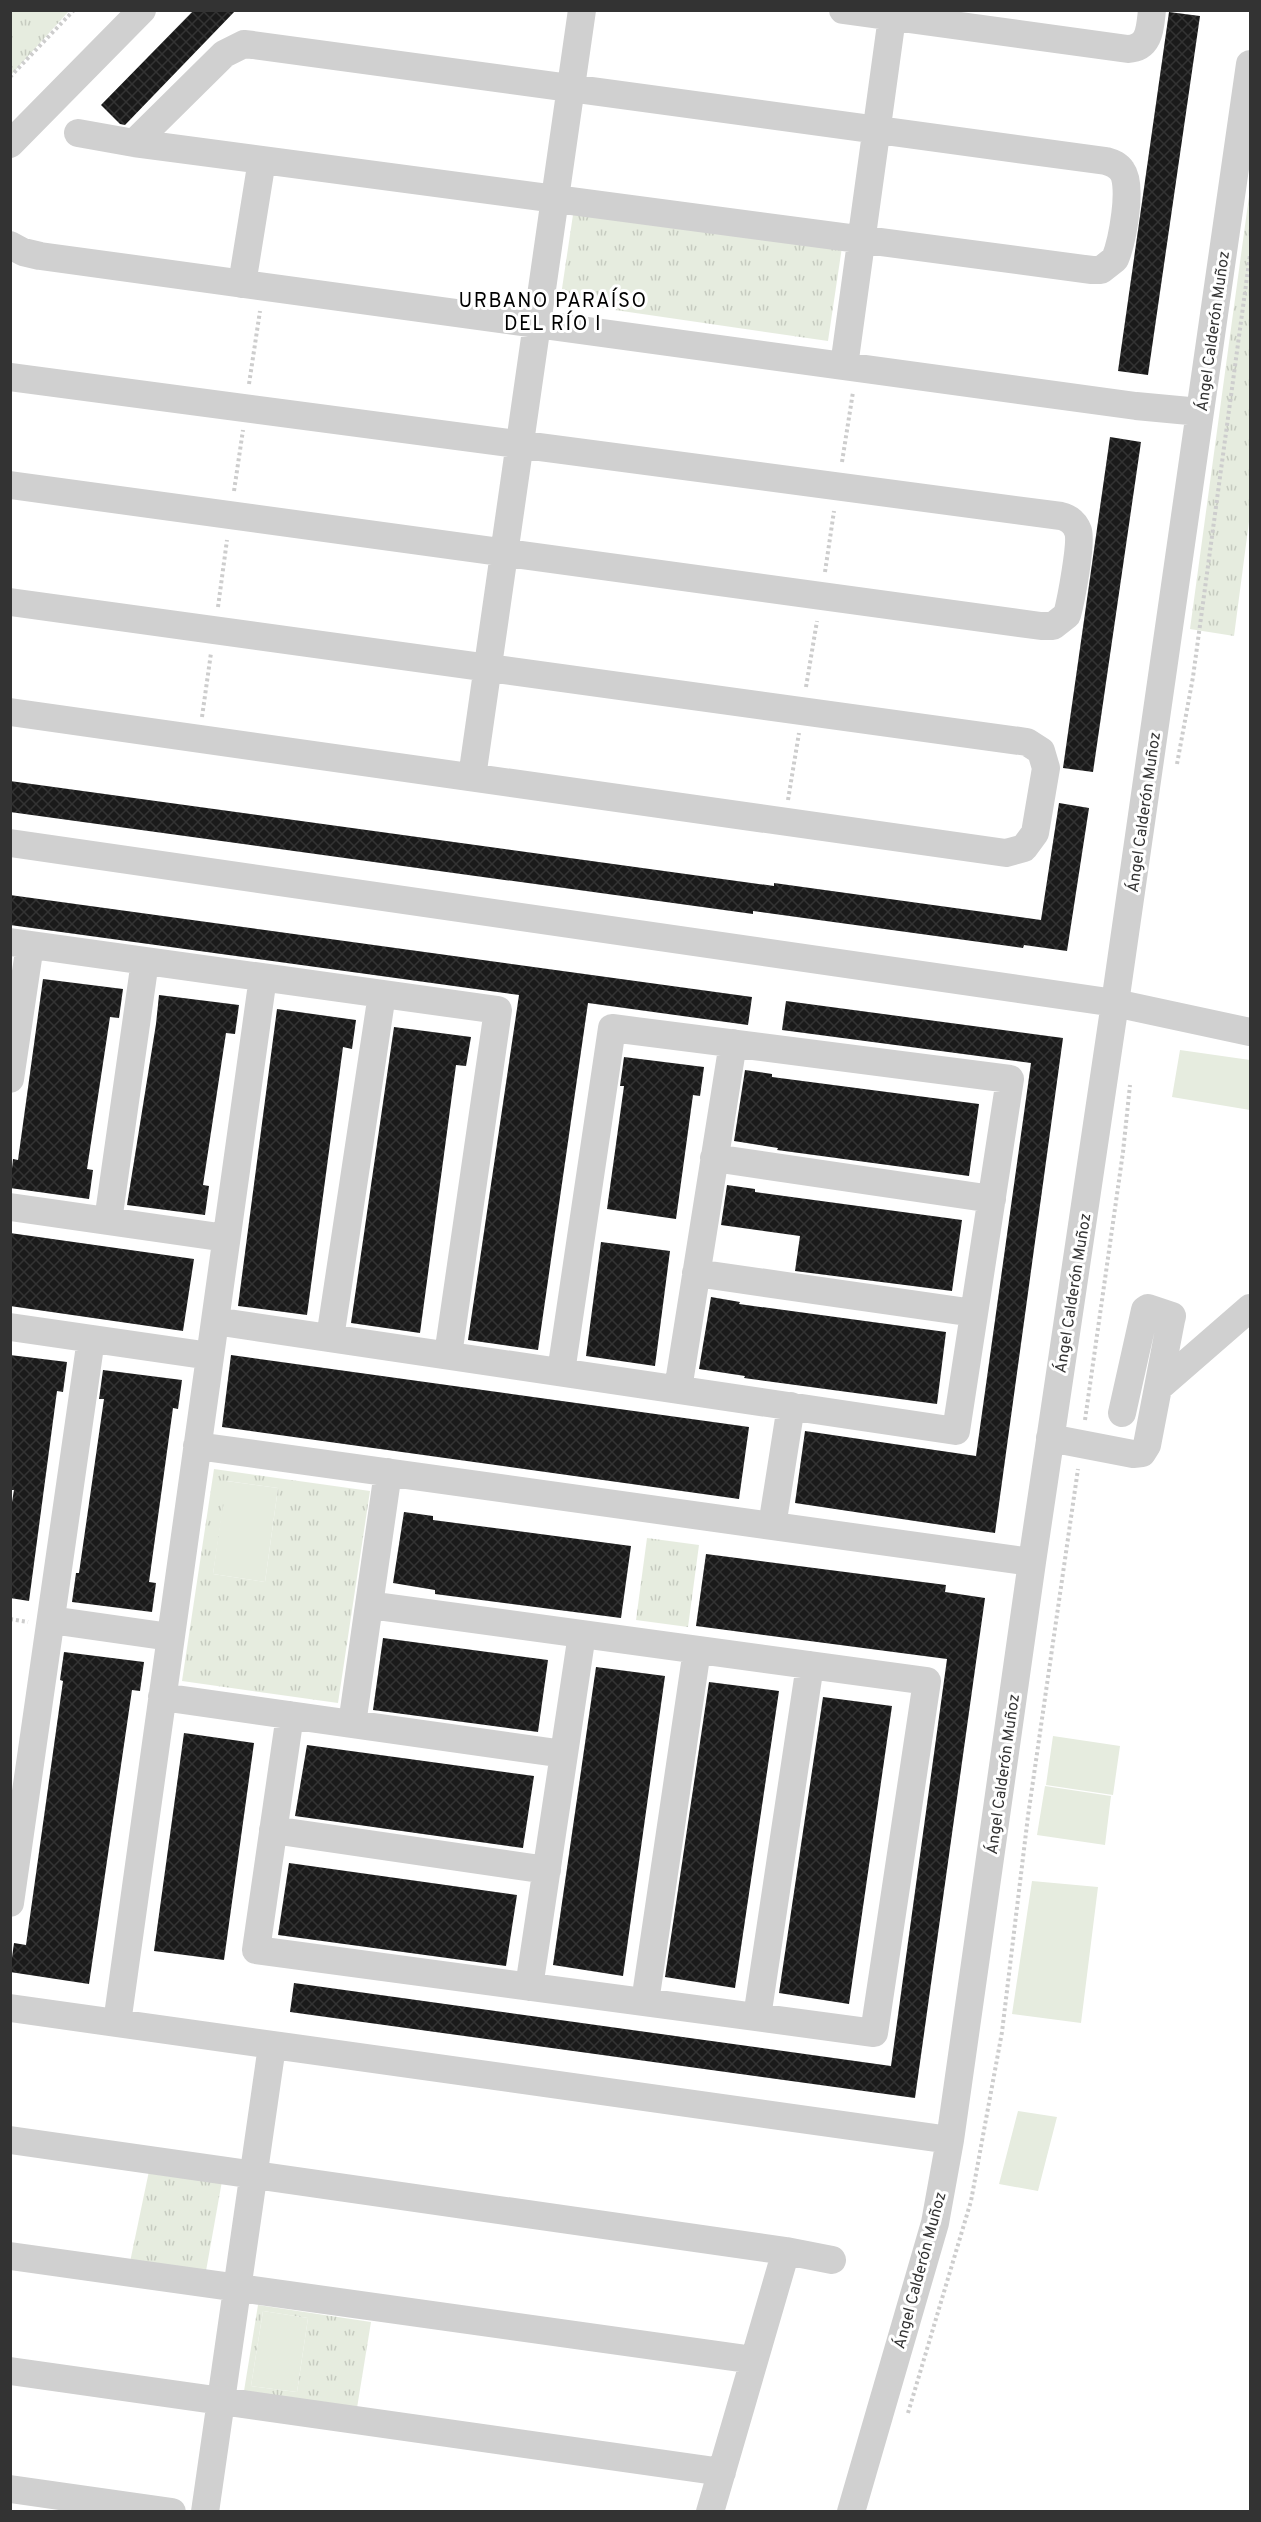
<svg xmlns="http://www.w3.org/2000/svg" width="1261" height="2522" viewBox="0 0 1261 2522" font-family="Overpass,sans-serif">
  <defs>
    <pattern id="park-tufts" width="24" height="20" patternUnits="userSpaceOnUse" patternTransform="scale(1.5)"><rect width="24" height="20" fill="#e6ecdf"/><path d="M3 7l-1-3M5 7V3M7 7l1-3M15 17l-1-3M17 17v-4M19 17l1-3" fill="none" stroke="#c6cbc0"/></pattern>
    <pattern id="building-cross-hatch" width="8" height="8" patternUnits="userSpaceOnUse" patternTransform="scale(1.5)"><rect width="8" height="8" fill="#1a1a1a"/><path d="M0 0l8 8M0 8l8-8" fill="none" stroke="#333"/></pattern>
  </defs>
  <rect width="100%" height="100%" fill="#fff"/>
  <path fill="#e6ecdf" d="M1180,1050L1250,1060V1110L1172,1097Z
    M226,1481L278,1488L265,1582L213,1574Z
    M1053,1736L1120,1746L1113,1795L1046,1785Z
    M1045,1786L1111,1796L1105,1845L1037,1835Z
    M1032,1881L1098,1887L1081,2023L1012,2014Z
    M1018,2111L1057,2117L1038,2191L999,2184Z
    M263,2311L308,2318L297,2392L251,2386Z"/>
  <path fill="url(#park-tufts)" fill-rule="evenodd" d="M11,10L69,11L11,75L10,11Z
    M1250,189V514L1234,636L1190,629Z
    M574,208L842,247L828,341L560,302Z
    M214,1469L370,1491L338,1703L182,1681ZM227,1481L278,1488L265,1582L213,1574Z
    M647,1538L699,1545L688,1627L636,1620Z
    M149,2171L222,2181L206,2271L130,2262Z
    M258,2305L371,2322L357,2408L244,2391ZM263,2311L308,2318L297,2392L251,2386Z"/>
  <path fill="url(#building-cross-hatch)" d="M194,10H236L125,125L120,124L101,105Z
    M1169,12L1200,16L1148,375L1118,371Z
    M1110,437L1141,442L1093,772L1063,768Z
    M10,781L774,886V883L1041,920L1059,803L1089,808L1067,951L1024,945L1023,948L753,911V914L10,812Z
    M10,895L752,997L748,1025L588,1003L538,1350L468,1340L519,995L10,925Z
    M43,979L123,989L119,1018L110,1017L87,1169L93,1170L89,1199L10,1188L13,1159L18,1160Z
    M159,995L239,1005L235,1034L226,1033L203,1185L209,1186L205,1215L127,1205L156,1024Z
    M786,1001L1063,1038L995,1533L795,1503L805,1431L976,1456L1031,1063L782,1030Z
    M277,1009L356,1020L352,1049L343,1047L307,1315L238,1306Z
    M394,1027L471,1037L466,1066L456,1065L420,1333L351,1323Z
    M624,1057L704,1067L700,1096L693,1095L676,1219L607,1209L624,1086H620Z
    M745,1070L772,1074V1077L979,1104L969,1176L777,1150L778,1148L734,1141Z
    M727,1185L755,1189V1192L962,1220L952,1291L795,1271L800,1236L721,1225Z
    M10,1233L194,1259L183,1331L10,1306Z
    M601,1242L670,1251L655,1366L586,1356Z
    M711,1297L740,1302L739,1304L946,1332L937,1404L744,1378L745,1376L699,1369Z
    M10,1355L67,1362L63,1392L57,1391L29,1601L10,1598V1514L14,1490H10Z
    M231,1355L749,1427L739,1499L222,1427Z
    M103,1370L182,1380L178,1409L173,1408L149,1582L156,1583L152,1612L72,1602L76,1573H79L104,1399H99Z
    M404,1512L433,1516V1520L631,1546L621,1618L435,1594V1590L393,1583Z
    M706,1554L946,1585L945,1592L985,1598L915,2098L290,2012L294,1983L891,2066L947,1659L696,1626Z
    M383,1638L548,1660L538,1732L373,1710Z
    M64,1652L144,1662L140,1691L132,1690L89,1984L10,1972L14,1943L26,1945L63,1681L60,1680Z
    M596,1667L665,1676L623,1976L553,1965Z
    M709,1682L779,1691L735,1988L665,1977Z
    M823,1697L892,1706L849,2004L779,1993Z
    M184,1733L254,1743L224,1960L154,1951Z
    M307,1745L534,1776L523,1848L295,1816Z
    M289,1863L517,1895L506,1966L278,1935Z"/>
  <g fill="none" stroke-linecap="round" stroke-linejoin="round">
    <path stroke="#cdcdcd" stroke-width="4" stroke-dasharray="3 3" stroke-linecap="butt" d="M10,77L74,10
      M249,384L260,311
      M842,462L853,392
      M234,491L243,430
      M825,572L834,511
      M218,607L227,540
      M806,687L817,621
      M202,717L211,653
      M1177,764L1193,677L1250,255
      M788,800L799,733
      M1085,1420L1123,1152L1130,1085
      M10,1619L28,1622
      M908,2413L971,2201L1002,2032L1028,1816L1078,1469"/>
    <path stroke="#d0d0d0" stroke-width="28" d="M843,10L1128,49C1150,48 1150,28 1152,10
      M78,133L134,143L1092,270H1101L1115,259C1122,242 1133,186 1122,171C1118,165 1113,163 1106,161L253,45L244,44L224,54L134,143
      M10,144L142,10
      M10,245L23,252L40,256L1136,406L1200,412
      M242,284L262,160
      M844,366L893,10
      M10,377L1061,516C1069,518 1075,523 1078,531C1082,543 1071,600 1067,615L1053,626H1041L10,485
      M10,602L1027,742L1041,751L1046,768L1035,833L1024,848L1006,853L10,712
      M472,777L582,10
      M10,843L1115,1003L1250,1032
      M10,942L498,1010L448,1355
      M10,1079L30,945
      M714,1158L992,1199
      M10,1207L226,1238
      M108,1221L145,961
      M696,1273L974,1313
      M215,1321C462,1357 709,1394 956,1431L1010,1079L612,1028L561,1372
      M10,1327L210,1356
      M330,1338L382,994
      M1158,1388L1250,1308
      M678,1389L733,1043
      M1050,1438L1133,1454L1142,1453L1147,1445L1171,1320L1172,1316L1148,1308L1145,1310L1122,1413
      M197,1446L1032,1562
      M772,1526L791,1406
      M51,1620L170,1637
      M162,1697L564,1754
      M290,1715L256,1950L874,2033L927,1681L369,1605
      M352,1724L388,1472
      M273,1830L547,1870
      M10,1903L91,1339
      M529,1987L582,1634
      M645,2002L697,1650
      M10,2008L950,2140
      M757,2017L810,1665
      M117,2023L263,977
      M10,2140L786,2251L710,2512
      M786,2251L832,2260
      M10,2256L754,2360
      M10,2371L722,2472
      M10,2489L172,2512
      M205,2512L272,2046
      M851,2512L935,2223L950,2140L1032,1562L1115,1003L1250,64"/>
  </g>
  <g text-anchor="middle" stroke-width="6" stroke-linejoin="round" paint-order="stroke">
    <g font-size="16" fill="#333" stroke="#fff">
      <text transform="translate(1212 331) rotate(-82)" y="6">Ángel Calderón Muñoz</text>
      <text transform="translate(1143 812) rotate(-82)" y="6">Ángel Calderón Muñoz</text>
      <text transform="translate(1072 1293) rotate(-81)" y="6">Ángel Calderón Muñoz</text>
      <text transform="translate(1002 1774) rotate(-82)" y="6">Ángel Calderón Muñoz</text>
      <text transform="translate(919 2270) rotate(-75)" y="6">Ángel Calderón Muñoz</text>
    </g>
    <g font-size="20" letter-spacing="1.5" fill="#000" stroke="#fff">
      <text x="553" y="307">URBANO PARAÍSO<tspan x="553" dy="23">DEL RÍO I</tspan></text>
    </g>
  </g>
  <rect width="1261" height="2522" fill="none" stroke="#333333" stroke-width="24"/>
</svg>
